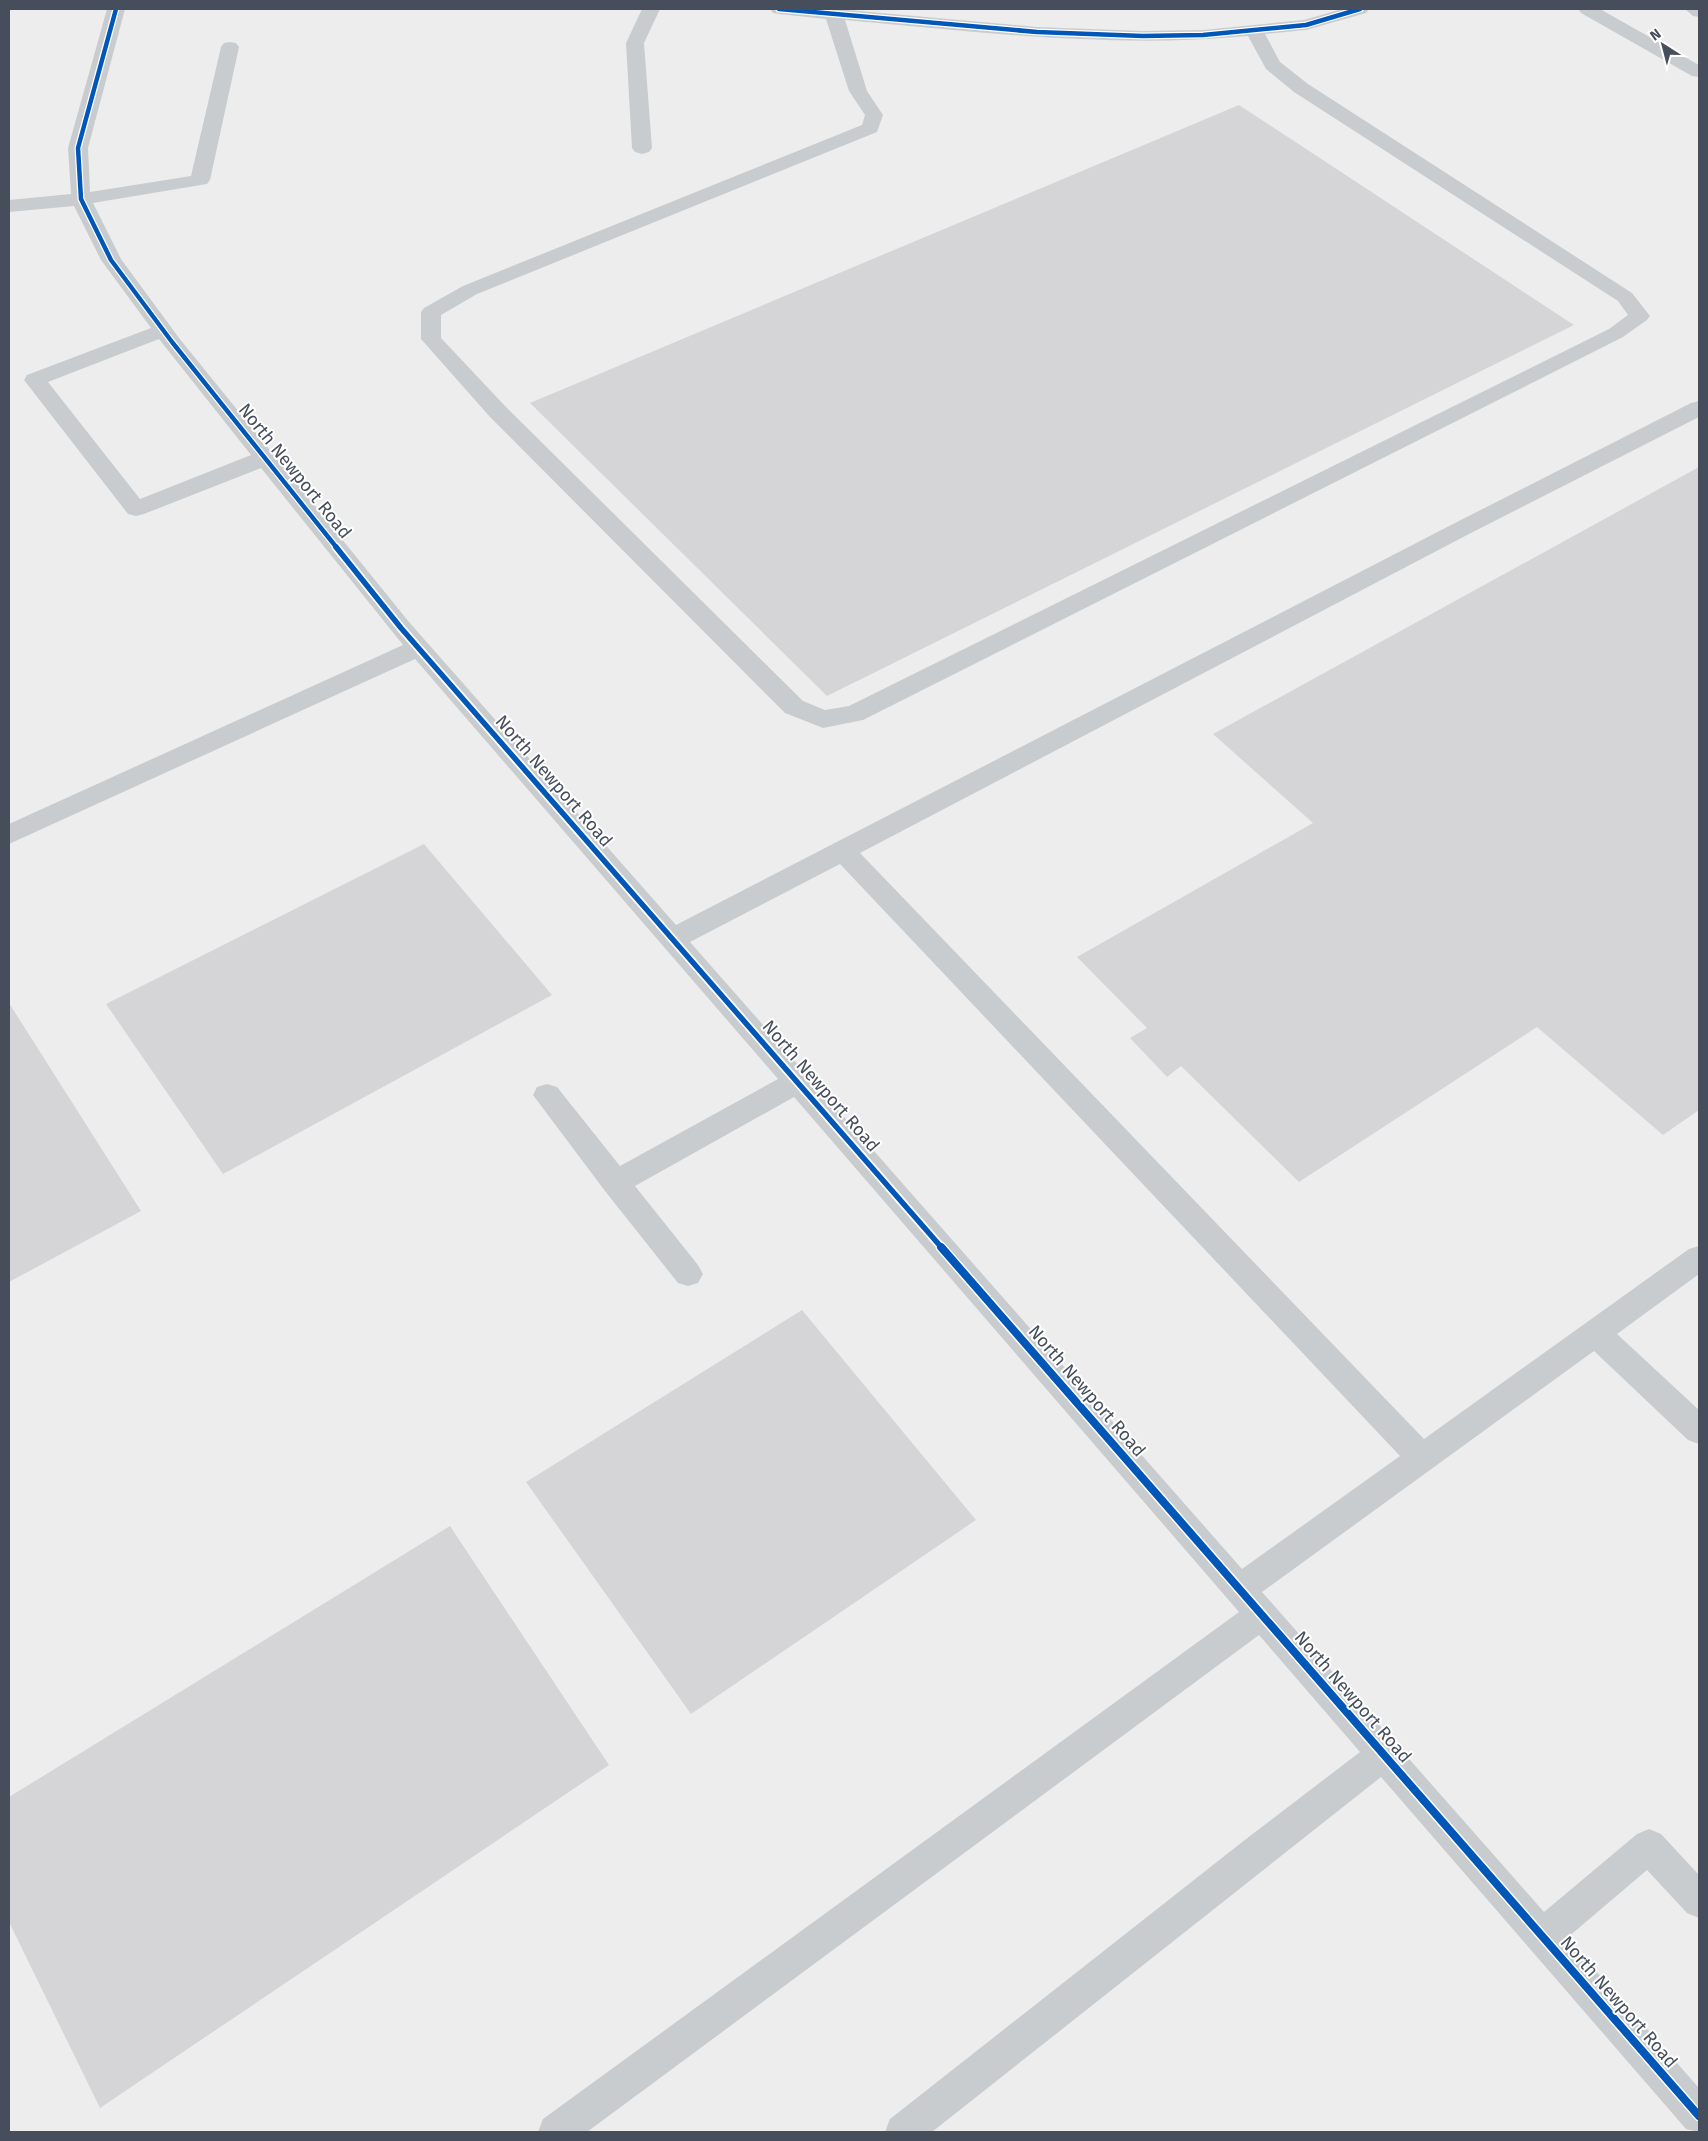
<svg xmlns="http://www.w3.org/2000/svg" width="1708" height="2141" viewBox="0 0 1708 2141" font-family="'Fira Sans',sans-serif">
  <rect width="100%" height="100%" fill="#eeeded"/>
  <path fill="#d5d5d8" d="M1239,105L1574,325L827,696L530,403Z
    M1699,467V1110L1663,1135L1537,1027L1299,1182L1181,1066L1167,1077L1130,1038L1147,1028L1077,957L1313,823L1213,734Z
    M424,844L552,995L223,1174L106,1004Z
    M9,1003L141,1211L9,1282Z
    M802,1310L976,1520L691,1714L526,1482Z
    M450,1526L609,1765L100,2108L9,1922V1797Z"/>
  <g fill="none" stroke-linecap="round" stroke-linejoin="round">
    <path fill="#c9ccce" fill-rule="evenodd" d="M107,9H125L88,148L90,192L191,176L221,47L224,43L230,42L236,43L239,47L210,180L207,184L93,203L121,259L179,338L409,622L676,925L1453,524L1691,403L1699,401V417L1469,534L860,853L1424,1439L1689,1249L1699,1246V1274L1617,1334L1699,1410V1444L1688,1440L1594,1351L1262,1592L1544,1912L1637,1834L1649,1829L1661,1834L1699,1875V1918L1687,1913L1647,1870L1567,1938L1699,2088V2132L1686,2129L1381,1777L932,2132H885L890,2119L1246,1839L1360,1752L1259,1635L587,2132H538L543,2119L1239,1612L794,1097L635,1186L698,1265L703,1274L698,1283L688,1286L678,1283L605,1191L533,1095L537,1087L547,1084L557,1087L620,1166L778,1079L415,659L9,844V824L403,645L261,468L144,514L136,516L128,514L24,380L27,375L151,328L101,260L74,206L9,212V200L71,194L68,148ZM159,339L251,455L140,499L48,382ZM840,864L1400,1456L1242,1569L690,942Z
      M642,9H660L644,43L652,148L649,152L642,154L635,152L632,148L626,43Z
      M770,9H837L1037,27L1143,31L1203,30L1304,20L1342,9H1369L1366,13L1306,30L1265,34L1280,62L1308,84L1632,293L1650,316L1647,320L1623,337L863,720L823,728L785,713L490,417L421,339V312L424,308L463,286L862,125L865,115L849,91L826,19L779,14L773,13ZM845,20C979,32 1113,49 1248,36L1266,69L1294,92L1618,301L1628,315L1609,329L849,706L825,710L803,701L506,407L441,338V315L477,294L877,132L883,115L867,91Z
      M1578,9H1600L1699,65V77L1692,76L1581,13Z
      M1685,9H1699V17L1693,16Z"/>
    <g stroke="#fff" stroke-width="7">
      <path id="cycleway-far2" d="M116,9L78,148L81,199L111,260L172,342L337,548
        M779,9L1037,32L1143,36L1203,35L1306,25L1360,9"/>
    </g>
    <g stroke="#fff" stroke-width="9">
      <path id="cycleway-far1" d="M336,547L401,628L942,1248"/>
    </g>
    <g stroke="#fff" stroke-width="11">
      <path id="cycleway" d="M941,1247L1699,2116"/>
    </g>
    <use href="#cycleway-far2" stroke="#0057b8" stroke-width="4.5"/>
    <use href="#cycleway-far1" stroke="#0057b8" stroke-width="5.5"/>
    <use href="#cycleway" stroke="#0057b8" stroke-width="8"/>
  </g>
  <g text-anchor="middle" stroke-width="4" stroke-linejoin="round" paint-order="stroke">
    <g font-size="18" fill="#454e5a" stroke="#fff">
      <text transform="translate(295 471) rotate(51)" y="6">North Newport Road</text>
      <text transform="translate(554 781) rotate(49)" y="6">North Newport Road</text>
      <text transform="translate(821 1086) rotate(49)" y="6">North Newport Road</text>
      <text transform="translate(1087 1391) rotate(49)" y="6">North Newport Road</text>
      <text transform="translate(1353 1697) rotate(49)" y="6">North Newport Road</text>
      <text transform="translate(1619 2002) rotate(49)" y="6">North Newport Road</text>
    </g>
  </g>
  <rect width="1708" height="2141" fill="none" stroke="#454e5a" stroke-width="20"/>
  <g transform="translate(1663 45) rotate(324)" stroke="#ffffff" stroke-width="4" paint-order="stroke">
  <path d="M0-4L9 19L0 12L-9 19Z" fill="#454e5a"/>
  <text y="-8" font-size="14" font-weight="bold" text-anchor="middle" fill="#454e5a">N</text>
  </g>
</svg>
